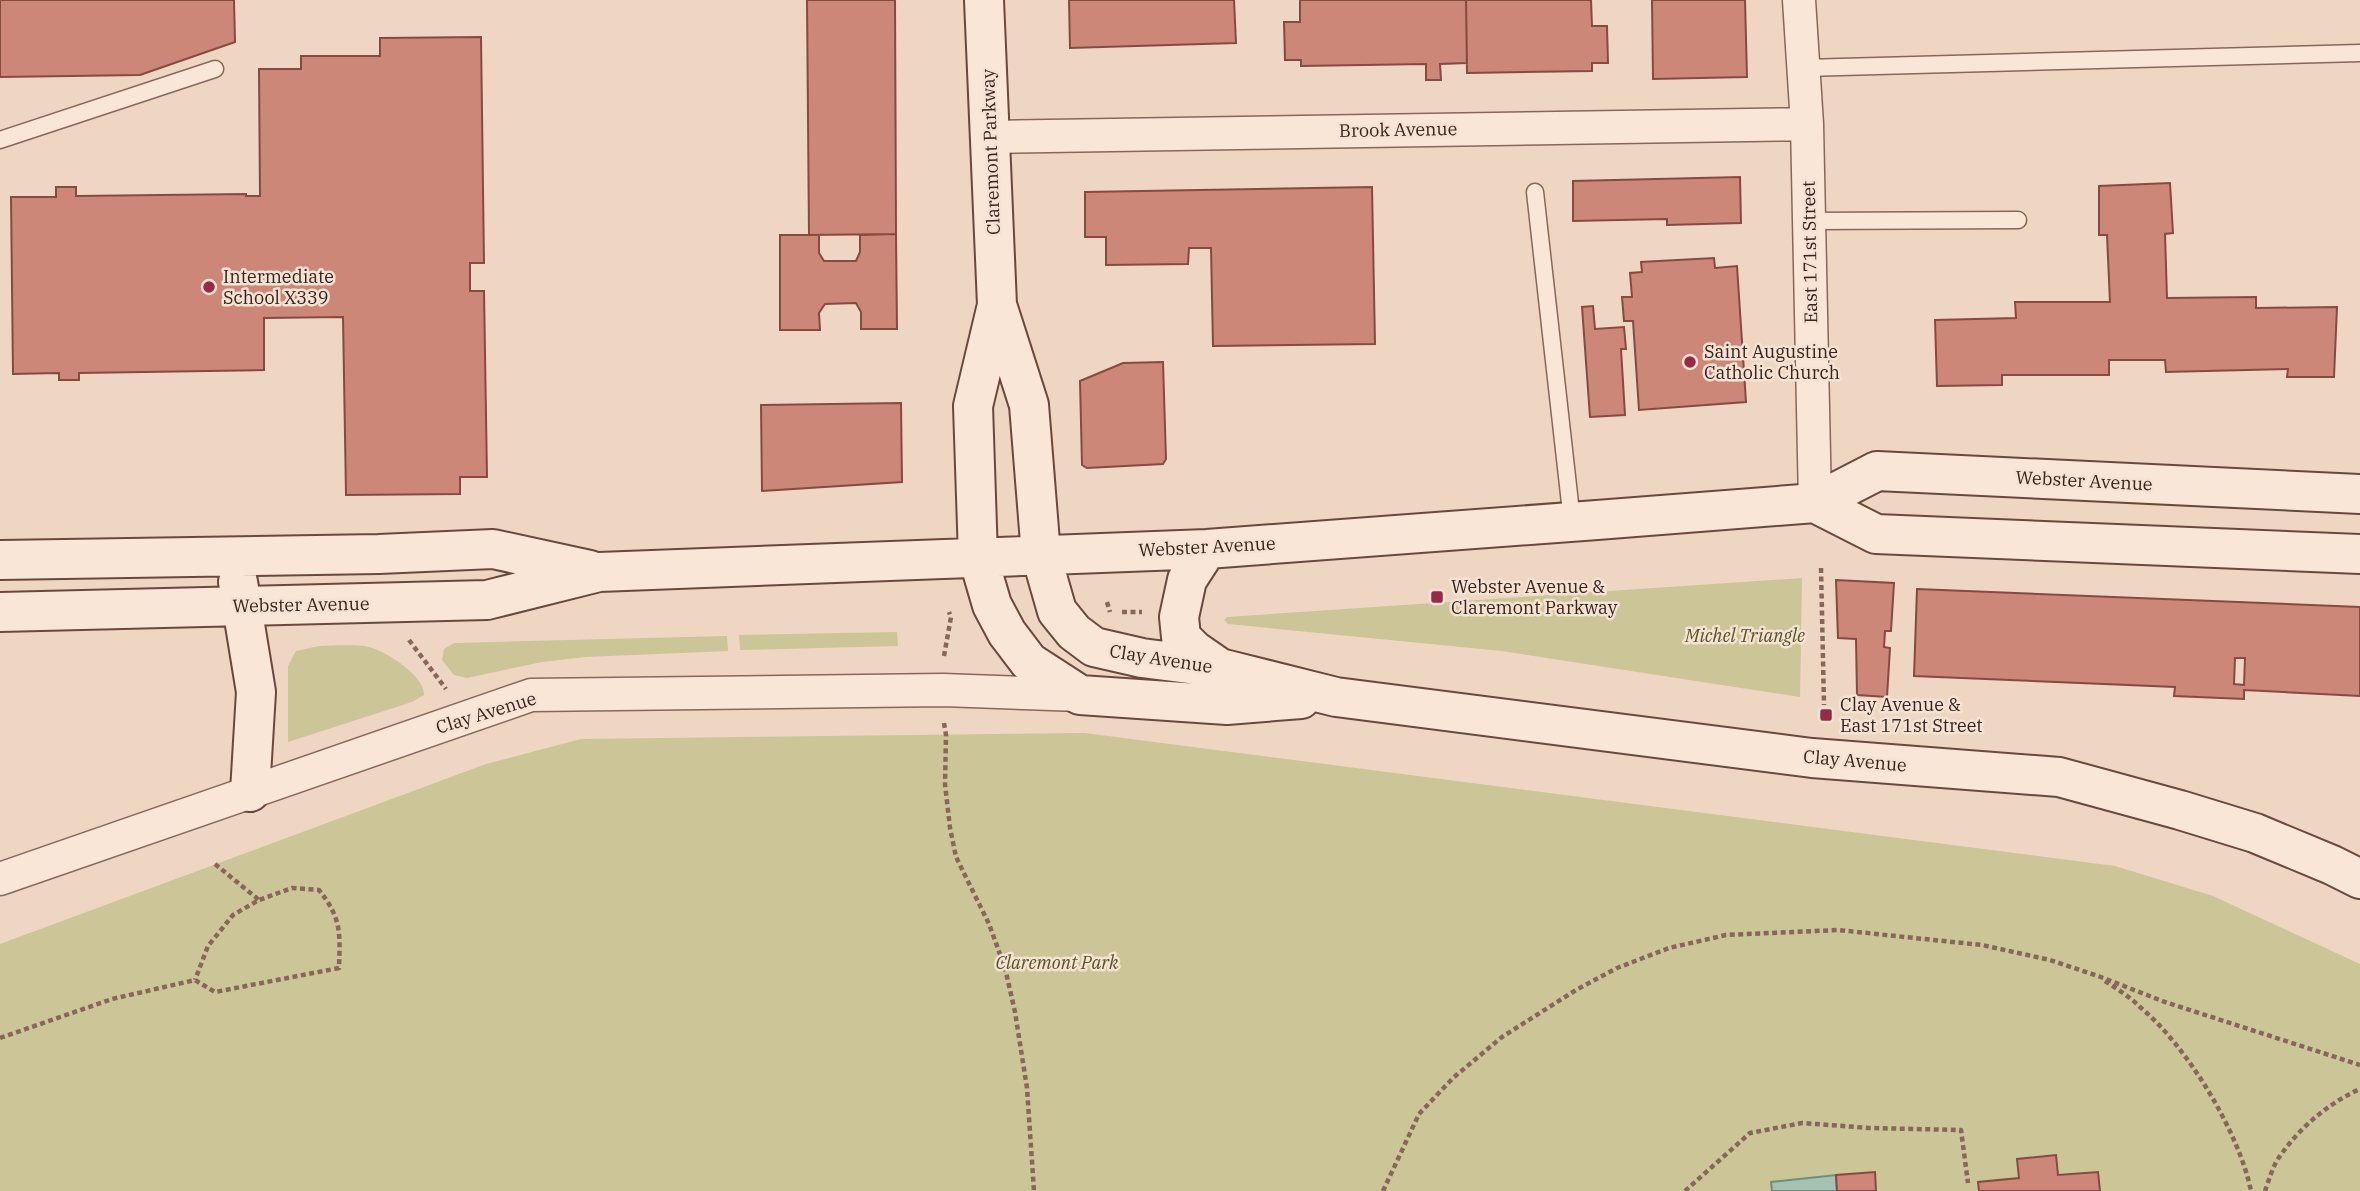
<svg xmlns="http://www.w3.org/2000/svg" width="2360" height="1191" viewBox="0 0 2360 1191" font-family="'IBM Plex Serif',serif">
  <rect width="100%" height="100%" fill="#eed6c3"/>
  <path fill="#ccc597" d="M1802,578L1800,697L1502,651L1228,624L1224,620L1227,617Z
    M897,632L898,646L740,650L739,635Z
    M727,636L728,651L586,657L542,662L467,678L454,675L442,660L444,649L454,643Z
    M319,646C335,646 354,644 369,647C386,651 425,676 424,695L412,702L288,742V666L296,651Z
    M1085,733L2115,866L2213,896L2360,964V1191H0V944L486,764L581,739Z"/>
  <path fill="#a5c1b2" stroke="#6c8f7d" stroke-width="2" d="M1836,1175L1837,1191H1772L1771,1182Z"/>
  <path fill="#cc8779" stroke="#874a40" stroke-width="2" fill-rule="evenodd" d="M0,0H234L235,42L140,75L0,77Z
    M807,0H895L896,234L809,235Z
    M1069,0H1234L1236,43L1070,48Z
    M1300,0H1466L1467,63L1440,64L1441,80H1426V64L1301,66V60H1285L1284,22H1300Z
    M1466,0H1591L1592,26H1607L1608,63H1592V71L1467,73Z
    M1652,0H1745L1747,77L1653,79Z
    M481,37L484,263H470V291H484L487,477H460V494L346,495L343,317L264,318V370L79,373V380H59V373L13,374L11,197H56V187H76V196L246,194V196H260L259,69H301V56H380V38Z
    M1740,177L1741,223L1667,225V219L1573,221V181Z
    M2170,183L2173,233L2165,234L2167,298L2256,297V308L2337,307L2334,377H2287L2288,369L2166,372L2165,360H2109V375H2002V385L1937,386L1935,320L2016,318L2015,302H2110L2107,235H2099V186Z
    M1372,187L1375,344L1213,346L1211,248H1189L1188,264L1106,265V237H1085V192Z
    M896,234L897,329H861V312L856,303L825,304L819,313L820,330H780V235H819V253L824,261H856L860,252V235Z
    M1714,258L1715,268L1737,266L1746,402L1639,410L1633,321H1624L1622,297H1632L1630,273L1642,272L1641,262Z
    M1593,306L1595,329L1624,327L1626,349H1621L1625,415L1590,417L1582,307Z
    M1163,362L1166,459L1163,464L1087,468L1082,465L1080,381L1123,363Z
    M901,403L902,482L762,491L761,405Z
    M1836,580L1894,583L1891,631H1885L1884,647L1890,648L1887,697L1857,695L1856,639L1838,638Z
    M1917,589L2360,607V696L2244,690V699L2174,696L2175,687L1914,676ZM2235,658H2245L2244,685L2234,684Z
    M2056,1155L2058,1175L2098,1172L2100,1191H1979L1978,1182L2019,1178L2017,1159Z
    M1875,1172L1876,1191H1837L1836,1175Z"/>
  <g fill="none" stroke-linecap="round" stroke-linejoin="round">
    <g stroke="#88675a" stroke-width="19">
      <path id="lane" d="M1804,68L2360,53
        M0,140L215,69
        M1535,192L1572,521
        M1809,221L2018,220"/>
    </g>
    <g stroke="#88675a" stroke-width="35">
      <path id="street" d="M1799,0L1807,124L1815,503
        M990,137L1807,124
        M0,879L531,695L943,690L1080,695"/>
    </g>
    <g stroke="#6a483d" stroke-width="42">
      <path id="secondary" d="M984,0L997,305L1029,405L1041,555L1057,611L1074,632L1094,647L1142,658L1220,668L1336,697L1812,758L2059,777L2180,810L2255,833L2332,865L2360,879
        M997,305L973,406L978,557L992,605L1007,633L1029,662L1080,695L1227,705L1301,699
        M1815,503L1876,534L2360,554
        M1207,549L1187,580L1179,617L1181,637L1194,650L1220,668
        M0,560L379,554L493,549L590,570
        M238,582L256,692L250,792
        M0,612L487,600L599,572L1207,549L1597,520L1815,503L1877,471L2360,494"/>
    </g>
    <path stroke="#88675a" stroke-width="4.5" stroke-dasharray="5 3.5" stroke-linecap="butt" d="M1821,568L1824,705
      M1107,602L1110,612
      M1122,612H1142
      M409,640L446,689
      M944,656L951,617L949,612
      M944,723L946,735L945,784L950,828L956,857L989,924L1005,968L1015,1012L1027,1088L1034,1191
      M215,864L259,900
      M2105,981C2117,989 2130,997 2140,1007C2187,1046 2239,1132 2251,1191
      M0,1038L112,999L195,980L215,992L339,968C340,933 342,919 319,890L292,888L259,900L233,915L208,946L195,980
      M1383,1191L1419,1114L1453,1078L1502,1037L1576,990L1617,968L1669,948L1726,935L1838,930L1982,945L2050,960L2098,976L2165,1002L2360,1065
      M1685,1191L1750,1133L1802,1123L1869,1128L1961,1130L1968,1183
      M2265,1191C2269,1180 2273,1165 2280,1156C2300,1127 2329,1103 2360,1089"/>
    <use href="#lane" stroke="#f9e6d6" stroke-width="16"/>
    <use href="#street" stroke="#f9e6d6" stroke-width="32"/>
    <use href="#secondary" stroke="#f9e6d6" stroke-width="38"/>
  </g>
  <g fill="#972a46" stroke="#f5e2d3" stroke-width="2.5">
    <circle cx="209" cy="287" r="7"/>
    <circle cx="1690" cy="362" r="7"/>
    <rect x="1430" y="590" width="14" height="14" rx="3.5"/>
    <rect x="1819" y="708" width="14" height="14" rx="3.5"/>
  </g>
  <g text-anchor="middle" stroke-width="5" stroke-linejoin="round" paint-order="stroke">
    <g font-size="18" fill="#38241e" stroke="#f5e2d3">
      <text transform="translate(1398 130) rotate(-1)" y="6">Brook Avenue</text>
      <text transform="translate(991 152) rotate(-92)" y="6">Claremont Parkway</text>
      <text transform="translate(1810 252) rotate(-91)" y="6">East 171st Street</text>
      <text transform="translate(2084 481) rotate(3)" y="6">Webster Avenue</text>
      <text transform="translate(1207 547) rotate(-3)" y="6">Webster Avenue</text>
      <text transform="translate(301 605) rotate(-1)" y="6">Webster Avenue</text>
      <text transform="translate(1161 659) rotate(9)" y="6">Clay Avenue</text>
      <text transform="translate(486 713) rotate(-17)" y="6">Clay Avenue</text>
      <text transform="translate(1855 761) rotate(5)" y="6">Clay Avenue</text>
    </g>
    <g font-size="18" fill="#38241e" stroke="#f5e2d3" text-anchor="start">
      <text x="223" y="283">Intermediate<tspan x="223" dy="21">School X339</tspan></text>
      <text x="1704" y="358">Saint Augustine<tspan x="1704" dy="21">Catholic Church</tspan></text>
      <text x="1451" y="593">Webster Avenue &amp;<tspan x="1451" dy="21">Claremont Parkway</tspan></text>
      <text x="1840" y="711">Clay Avenue &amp;<tspan x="1840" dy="21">East 171st Street</tspan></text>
    </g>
    <g font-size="18" font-style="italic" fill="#545425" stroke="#f5e2d3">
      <text x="1745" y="642">Michel Triangle</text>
      <text x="1057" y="969">Claremont Park</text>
    </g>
  </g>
</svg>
